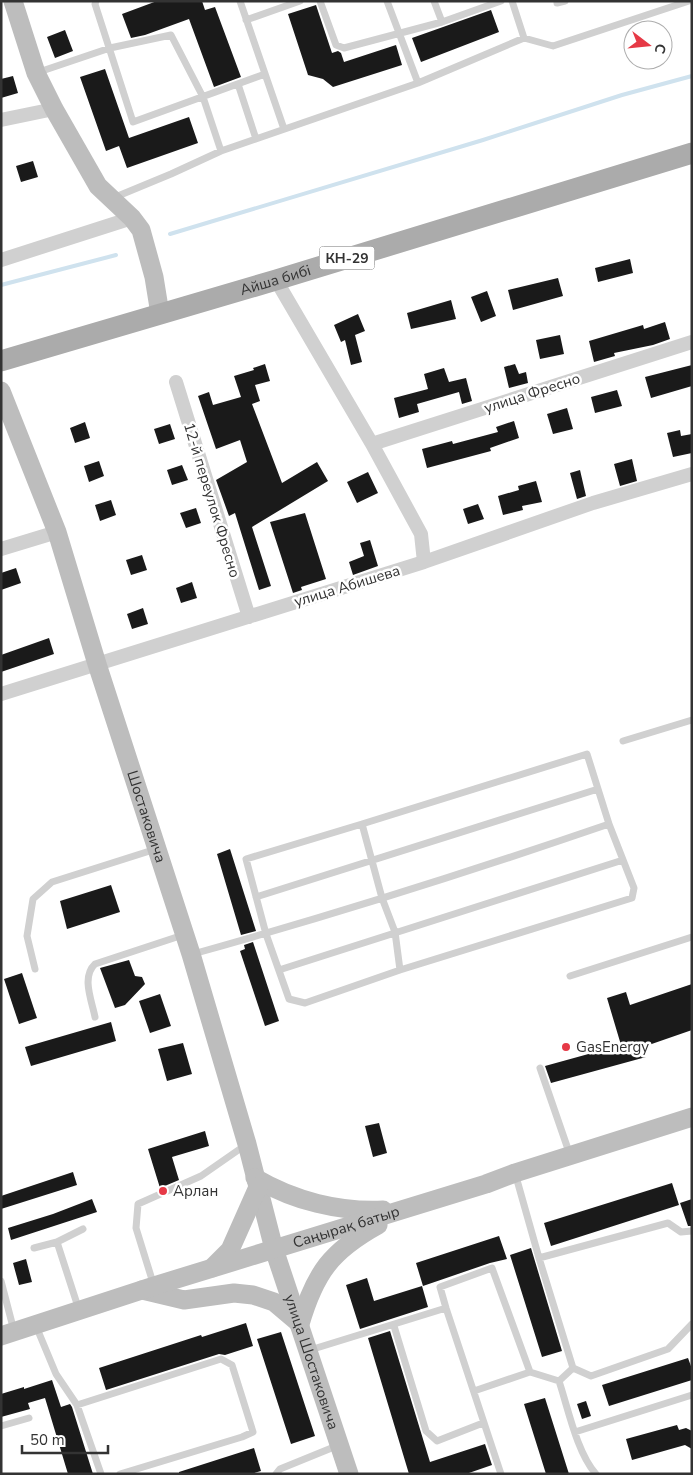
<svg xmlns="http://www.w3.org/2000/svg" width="693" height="1475" viewBox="0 0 693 1475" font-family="'Nunito Sans',sans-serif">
  <rect width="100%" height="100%" fill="#fff"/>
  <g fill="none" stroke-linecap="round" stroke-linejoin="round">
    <path stroke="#cfe2ee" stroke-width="4" d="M170,234L483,140L622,95L692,76
      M1,285L116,255"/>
  </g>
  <path fill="#1a1a1a" d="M157,1H202L205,10L215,7L241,77L214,87L189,19L145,35L131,38L122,14Z
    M316,5L332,53L338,51L341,53L344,62L396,45L402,65L333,87L323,79L308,75L288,14Z
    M491,10L499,32L421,62L412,38Z
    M65,30L73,51L55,58L47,37Z
    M105,69L129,138L189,117L198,143L127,168L119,146L106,151L80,77Z
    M13,76L18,93L1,98V79Z
    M33,161L38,177L21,182L16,166Z
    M630,259L633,273L598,282L595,268Z
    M558,278L563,296L513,310L508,290Z
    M487,291L496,316L481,322L471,297Z
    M451,300L456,319L411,329L407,313Z
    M358,314L365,331L355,335L362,362L351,365L345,340L341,342L334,325Z
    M665,322L670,339L653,345L614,353L615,356L594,362L589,341L643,325L644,329Z
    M560,335L564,354L540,359L536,340Z
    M265,364L270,381L255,385L260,401L252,404L282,483L317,462L328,481L252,527L271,586L259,590L235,513L229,516L216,480L247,462L240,440L216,449L198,396L209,392L213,405L241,397L234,376L254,370L253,368Z
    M515,364L519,374L526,372L528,383L509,388L504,367Z
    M692,365V386L651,398L645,377Z
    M444,368L449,382L466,378L472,401L462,404L459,392L417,404L419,412L399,418L394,398L428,389L424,374Z
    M617,390L622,406L595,413L591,397Z
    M567,408L573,429L553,434L547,414Z
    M514,421L519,438L490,448L491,451L427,468L422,449L452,441L453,444L498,432L496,427Z
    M85,422L90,438L75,443L70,428Z
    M170,424L175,439L159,444L154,429Z
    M680,430L681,436L692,434V453L673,457L667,433Z
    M632,459L637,481L620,486L614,464Z
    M99,461L104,476L89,482L84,466Z
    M182,465L188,480L172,485L167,470Z
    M580,470L586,496L577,499L570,473Z
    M368,472L378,493L357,503L347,482Z
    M536,481L542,502L522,506L523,510L503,515L498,496L519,490L518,486Z
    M111,500L116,515L100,521L95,505Z
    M478,504L484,519L468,524L463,509Z
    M196,508L201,523L186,528L180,513Z
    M305,513L326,579L301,587L302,590L293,593L270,522Z
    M370,540L378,566L353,575L349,562L364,556L360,543Z
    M142,555L147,570L131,575L126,560Z
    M16,568L21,583L1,590V573Z
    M192,582L197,598L181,603L176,588Z
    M143,608L148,624L132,629L127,614Z
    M49,638L54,654L1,672V655Z
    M230,849L256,931L241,935L217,854Z
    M111,885L120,912L67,929L60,901Z
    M253,942L279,1021L265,1026L240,951L245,949L244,945Z
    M129,960L135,976L142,977L145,984L125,1005L115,1008L100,968Z
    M22,973L37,1018L19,1024L4,979Z
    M692,984V1030L643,1047L646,1057L551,1083L545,1066L621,1045L607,998L626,992L630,1005Z
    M160,994L171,1026L150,1033L139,1001Z
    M111,1022L116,1041L31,1066L25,1047Z
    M183,1043L192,1074L167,1081L158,1049Z
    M379,1123L387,1153L373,1157L365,1126Z
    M205,1131L209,1146L172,1157L179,1180L160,1188L148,1149Z
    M73,1172L77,1185L1,1209V1196Z
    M672,1183L679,1205L551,1246L544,1223Z
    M92,1199L97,1212L11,1240L8,1228L53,1214Z
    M692,1199V1226H688L680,1203Z
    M499,1236L507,1259L490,1263L423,1286L416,1263Z
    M531,1248L562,1351L542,1357L510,1255Z
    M26,1259L32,1282L19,1285L13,1263Z
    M367,1278L374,1301L422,1286L428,1307L360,1329L346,1285Z
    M246,1323L253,1346L225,1355L219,1354L106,1390L99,1368L201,1335L202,1337Z
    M390,1331L430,1462L485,1444L492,1465L466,1474H409L368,1338Z
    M281,1332L315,1436L291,1444L257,1339Z
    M688,1358L692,1369V1380L609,1406L602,1385Z
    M52,1380L61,1407L70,1404L72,1407L93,1474H68L45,1398L28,1403L30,1409L1,1417V1394L24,1387V1389Z
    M545,1398L569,1474H546L524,1404Z
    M586,1401L591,1416L582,1419L577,1404Z
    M677,1425L679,1430L686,1428L692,1431V1449L685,1445L632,1460L626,1439Z
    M254,1448L261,1471L251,1474H179V1472Z"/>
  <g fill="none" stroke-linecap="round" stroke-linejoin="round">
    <path stroke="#d0d0d0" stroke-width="7" d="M96,1L95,4L133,122L265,74
      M240,1L284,129
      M320,1L336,45L344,48L442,22
      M387,1L418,83
      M434,1L442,22L501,1
      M512,1L524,38
      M557,1V3L565,1
      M246,20L300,1
      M36,73L110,48L171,35L203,97L221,151
      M238,84L256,139
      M113,198L171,174L221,151L418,83L524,38L553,46L689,1
      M623,741L692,720
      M362,824L246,859L266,934L289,999L305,1003L400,970
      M256,897L598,789
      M193,954C333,915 472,871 609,824L587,754L362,824L382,898L395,932L400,970L632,898L634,888L609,824
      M35,969L27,936L33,899L52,882L156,849
      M279,970L623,860
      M570,976L692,937
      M95,1017C92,1001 81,977 95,964L183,935
      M540,1068L570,1155
      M515,1173L539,1258L573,1368L591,1376L668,1349L692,1324
      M57,1242L79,1310
      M34,1248L57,1242L83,1229
      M539,1258L668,1223L681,1232L692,1231
      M1,1281L14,1331
      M154,1286L136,1228L138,1204L201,1176L247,1144
      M36,1326L56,1374L77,1405L101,1474
      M394,1326L426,1431L437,1441L483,1423
      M310,1350L446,1308
      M559,1381L573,1368
      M474,1391L530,1372
      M77,1405L221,1359L232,1365L253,1432L242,1437L120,1474
      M1,1426L29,1418
      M575,1432L692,1395
      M276,1474L280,1469L339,1445
      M501,1474L446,1308L440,1287L492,1268L530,1372L559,1381C568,1408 577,1453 596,1474"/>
    <path stroke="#d0d0d0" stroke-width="14" d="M1,120L54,109
      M1,260L132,218
      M276,280L372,444L421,534L424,562
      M176,382L249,617
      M372,444L692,342
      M1,549L57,532
      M1,694L424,562L593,503L692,474"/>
    <g stroke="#bdbdbd" stroke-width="19">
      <path d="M13,1L36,73L54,109L98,186L132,218L141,230L154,277L160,314"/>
      <path id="s1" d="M1,391L57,532L97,664L191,954L247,1144L274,1249L349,1474"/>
      <path d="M255,1178C294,1201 339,1212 383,1210"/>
      <path d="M212,1268L230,1250L258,1187"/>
      <path d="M142,1290L184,1300L234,1293L253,1295L274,1302L300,1324C315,1273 331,1251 378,1225"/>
      <path id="s2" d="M1,1336L154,1286L486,1184L515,1173L692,1117"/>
    </g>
    <path stroke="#ababab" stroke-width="21" id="s3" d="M1,361L276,280L692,153"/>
  </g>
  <g fill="#e63946" stroke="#fff" stroke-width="2">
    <circle cx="566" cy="1047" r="5"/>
    <circle cx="163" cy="1191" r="5"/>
  </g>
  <g text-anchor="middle" stroke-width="5" stroke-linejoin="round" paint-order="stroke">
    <rect fill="#fff" stroke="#707070" stroke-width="1" x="319.5" y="246.5" width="55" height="23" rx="4"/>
    <g font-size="14" font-weight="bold" fill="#333">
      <text x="347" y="263">КН-29</text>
    </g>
    <g font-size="15" fill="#333" stroke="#fff">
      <text dy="5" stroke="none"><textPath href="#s3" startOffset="286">Айша бибі</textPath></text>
      <text transform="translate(532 393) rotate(-18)" y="5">улица Фресно</text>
      <text transform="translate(212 500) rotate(73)" y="5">12-й переулок Фресно</text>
      <text transform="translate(347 586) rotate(-17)" y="5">улица Абишева</text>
      <text dy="5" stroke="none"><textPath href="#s1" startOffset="450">Шостаковича</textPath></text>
      <text dy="5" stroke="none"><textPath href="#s2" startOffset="362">Саңырақ батыр</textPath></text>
      <text dy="5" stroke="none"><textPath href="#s1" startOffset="1020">улица Шостаковича</textPath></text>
    </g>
    <g font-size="15" fill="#333" stroke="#fff" text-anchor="start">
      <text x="576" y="1052">GasEnergy</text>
      <text x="173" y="1196">Арлан</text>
    </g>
  </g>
  <rect width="693" height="1475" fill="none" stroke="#333333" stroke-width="5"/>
  <g transform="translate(648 45) rotate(106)"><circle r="24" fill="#ffffff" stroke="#adadad"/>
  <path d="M0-4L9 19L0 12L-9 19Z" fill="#e63946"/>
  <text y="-8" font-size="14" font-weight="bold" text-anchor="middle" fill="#333333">С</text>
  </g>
  <path d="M22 1445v8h86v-8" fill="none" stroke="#333333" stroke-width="2.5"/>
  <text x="30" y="1445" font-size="15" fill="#333333" stroke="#ffffff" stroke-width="4" paint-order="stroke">50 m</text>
</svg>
